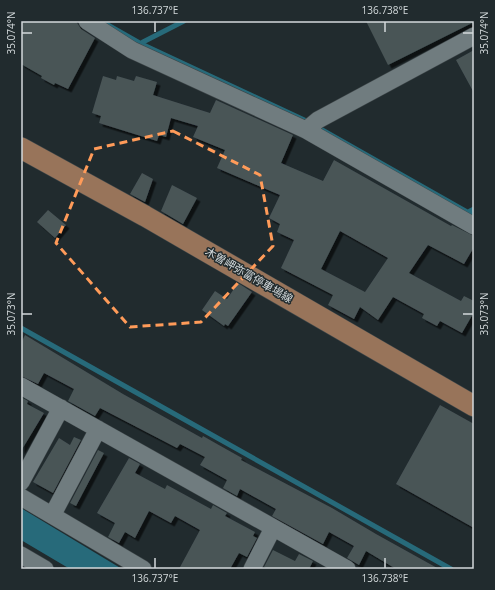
<svg xmlns="http://www.w3.org/2000/svg" width="495" height="590" viewBox="0 0 495 590" font-family="'Open Sans','Noto Sans JP',sans-serif">
  <defs>
    <filter id="shadow"><feDropShadow dx="3.5" dy="3.5" stdDeviation="0" flood-color="#0009"/></filter>
  </defs>
  <rect width="100%" height="100%" fill="#212b2e"/>
  <path fill="#276a7a" d="M97,21H106L143,42L308,119L474,213V218L138,45Z
    M21,508L122,569H70L21,540Z"/>
  <g fill="none" stroke-linecap="round" stroke-linejoin="round">
    <path stroke="#276a7a" stroke-width="5" d="M143,42L184,21
      M470,211L474,209
      M21,328L451,569"/>
  </g>
  <path fill="#495457" fill-rule="evenodd" filter="url(#shadow)" d="M21,21H76L81,29L95,38L68,89L55,83L54,85L41,78L42,76L21,64Z
    M366,21H474V22L388,65Z
    M474,50V93L456,60Z
    M103,76L116,80L117,76L134,81L136,76L157,82L153,95L210,113L216,100L293,135L281,163L323,181L334,160L451,226L452,225L474,236V247L464,264L428,245L409,273L461,301L464,296L474,301V312L462,333L440,321L437,326L422,318L424,314L393,297L378,320L360,307L354,319L328,305L333,295L281,268L294,240L277,232L280,224L269,218L280,195L217,168L225,150L193,137L198,126L171,118L166,137L159,135L157,141L99,123L101,116L92,113ZM340,231L388,258L365,292L321,269Z
    M142,173L153,179L145,202L130,194Z
    M172,185L197,198L183,224L161,211Z
    M48,210L66,225L55,238L37,222Z
    M238,283L252,292L228,326L225,324L224,326L202,310L215,291L227,299Z
    M25,335L123,394L202,438L203,436L217,444L242,458L241,460L332,508L376,534L439,569H396L366,551L359,565L347,558L354,546L329,532L323,544L272,516L276,509L240,489L237,496L223,488L227,480L200,465L205,457L180,444L177,448L100,408L95,416L68,401L74,389L44,373L38,384L21,376V343Z
    M21,397L28,401L27,404L44,413L21,451Z
    M440,405L474,424V528L396,484Z
    M74,437L81,440L53,493L33,482L59,438L70,445Z
    M98,450L104,453L76,506L70,503Z
    M129,458L140,464L135,473L165,489L167,485L211,509L213,505L227,513L225,516L255,532L253,536L257,538L247,557L239,553L230,569H179L200,530L175,516L171,523L149,511L135,538L125,532L119,543L108,537L115,523L97,513Z
    M273,550L295,561L299,554L313,561L309,569H268L264,567Z"/>
  <g fill="none" stroke-linecap="round" stroke-linejoin="round">
    <g stroke="#3e4649" stroke-width="18">
      <path id="minor" d="M87,21L132,50L306,130L474,226
        M306,130L318,120L474,36
        M21,386L347,569
        M21,482L61,408
        M21,497L143,569
        M53,514L98,429
        M21,555L45,569
        M252,569L273,528"/>
    </g>
    <g stroke="#3e4649" stroke-width="22">
      <path id="major" d="M21,148L145,216L474,406"/>
    </g>
    <use href="#minor" stroke="#707c7f" stroke-width="17"/>
    <use href="#major" stroke="#98745a" stroke-width="21"/>
  </g>
  <path fill="none" stroke="#ff9b59" stroke-width="3" stroke-dasharray="8 5" stroke-linejoin="round" d="M173,131L260,175L273,246L201,322L130,327L56,243L94,149Z"/>
  <path fill="none" stroke="#d3d9db" stroke-width="1.5" d="M155,22V32M385,22V32M22,33H32M463,33H473M22,314H32M463,314H473M155,558V568M385,558V568"/>
  <g text-anchor="middle" stroke-width="3" stroke-linejoin="round" paint-order="stroke">
    <g font-size="11" fill="#d3d9db" stroke="#212b2e">
      <text transform="translate(249 275) rotate(30)" y="4">木曽岬弥富停車場線</text>
    </g>
  </g>
  <rect width="495" height="590" fill="none" stroke="#212b2e" stroke-width="44"/>
  <rect x="22" y="22" width="451" height="546" fill="none" stroke="#d3d9db" stroke-width="1.5"/>
  <g font-size="10" text-anchor="middle" fill="#d3d9db">
    <text x="155" y="14">136.737°E</text>
    <text x="385" y="14">136.738°E</text>
    <text transform="translate(11 33) rotate(-90)" y="4">35.074°N</text>
    <text transform="translate(484 33) rotate(-90)" y="4">35.074°N</text>
    <text transform="translate(11 314) rotate(-90)" y="4">35.073°N</text>
    <text transform="translate(484 314) rotate(-90)" y="4">35.073°N</text>
    <text x="155" y="582">136.737°E</text>
    <text x="385" y="582">136.738°E</text>
  </g>
</svg>
